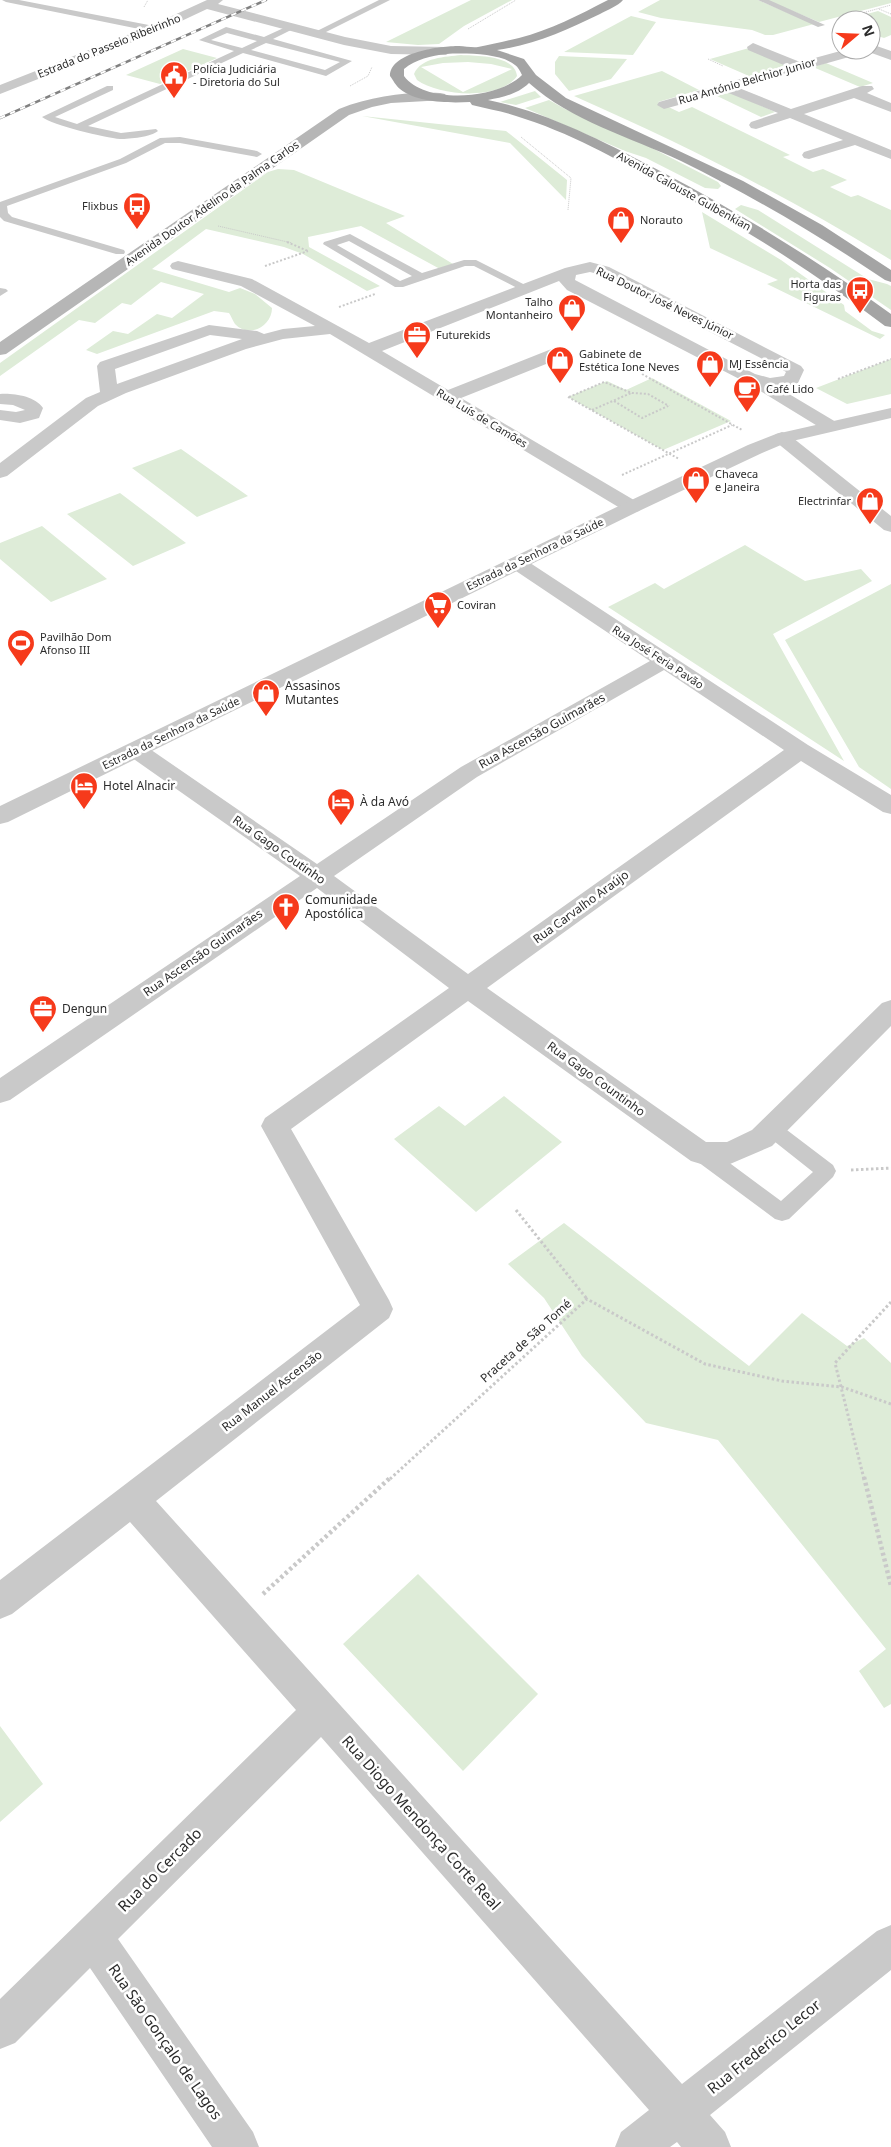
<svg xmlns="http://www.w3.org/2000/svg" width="891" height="2147" viewBox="0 0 891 2147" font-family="'Noto Sans',sans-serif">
  <rect width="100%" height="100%" fill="#fff"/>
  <path fill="#deecd8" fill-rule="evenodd" d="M471,0H512L464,26L439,44L418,45L386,42Z
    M660,0H758L814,24L773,35H765L752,30L661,18L638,12Z
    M766,0H891V3L819,22Z
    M878,11L891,17V35L884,38L871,34V20H845Z
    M631,16L656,22L633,55L564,52Z
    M749,48L787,65L749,76L710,59Z
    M183,49L217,58L160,84L126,75Z
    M461,55C477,56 515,55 517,76C500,101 439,96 417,80L414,74C421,57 446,57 461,55ZM468,62L491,64L512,69L463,92L421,67L443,63Z
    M559,56L627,59L611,79L569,91L555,74V62Z
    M826,63L873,83L860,87L813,67Z
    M662,71L699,90L658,102L679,112L692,107L790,155L783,157L813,172L823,169L847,180L830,187L851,197L858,195L891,210V260C787,196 685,145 574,96Z
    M535,91L541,97L516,105L500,102Z
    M729,91L775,112L761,117L715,95Z
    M549,100L565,109L646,145L718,182L721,186L718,189L705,188L646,158L625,151L525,108Z
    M362,116L506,131L567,180L566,200L510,143Z
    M278,169L294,170L405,216L386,223L453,264L440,269L361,226L308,237L309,247L380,286L367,291L303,254L284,247L206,229L152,269L229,292L240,288L255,294L272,308C272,326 249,339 235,324C233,321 231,316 229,313L214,311L97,354L86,350L113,331L128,334L157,314L172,318L204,294L161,282L131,305L122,303L95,323L79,320L0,376V363L268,172Z
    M741,205L758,210L868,279L887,284L891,286V310L830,268L735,209Z
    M702,212L781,260L844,305L845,311L872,331L885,335L880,339L767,284L778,280L710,248Z
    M891,359V394L847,404L816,388Z
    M652,378L731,421L663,450L568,397L607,381L626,390Z
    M181,449L248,496L197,517L132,468Z
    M120,493L186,543L133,566L67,514Z
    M42,526L107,579L51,602L0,559V543Z
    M745,545L805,581L861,569L872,581L773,634L844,761L608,607L655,583L664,589Z
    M891,584V789L859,767L785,640Z
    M504,1096L562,1142L476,1212L394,1139L439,1106L465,1126Z
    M564,1223L749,1366L802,1313L847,1346L864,1338L891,1363V1704L884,1708L859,1671L886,1649L718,1440L646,1423L582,1356L544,1298L508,1264Z
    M418,1574L538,1694L463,1771L343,1644Z
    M0,1726L43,1784L0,1822Z"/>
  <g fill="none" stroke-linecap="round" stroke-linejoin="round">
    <path stroke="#c9c9c9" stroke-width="1" stroke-dasharray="1 1" stroke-linecap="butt" d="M144,7L148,0
      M879,9L891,14
      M841,19L891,5
      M468,29L516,0
      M708,59L723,66
      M350,86L368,76L372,67
      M521,137L571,178L568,210
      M218,226L292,243"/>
    <path stroke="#c9c9c9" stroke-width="2" stroke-dasharray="2 2" stroke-linecap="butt" d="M287,242L308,251
      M265,266L308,251
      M339,307L375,294
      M642,374L742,430
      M838,379L891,359
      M568,397L679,459
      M569,397L604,382L632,393L648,394L669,406
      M614,401L642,418L668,406
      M592,410L631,393
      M622,475L732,425"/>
    <path stroke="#c9c9c9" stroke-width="3" stroke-dasharray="2.5 2.5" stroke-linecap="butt" d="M851,1170L891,1168
      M516,1210L587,1299
      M390,1479L587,1299L705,1364L782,1381L842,1387L891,1404
      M864,1479L835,1363L891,1302"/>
    <path stroke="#c9c9c9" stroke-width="4.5" stroke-dasharray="3 3" stroke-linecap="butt" d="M864,1477L891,1586
      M263,1594L391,1477"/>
    <path fill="#c9c9c9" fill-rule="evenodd" d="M2,0H19L154,26L158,29L154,32L6,2Z
      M379,0H390L318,36L311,34Z
      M758,0H769L825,25L818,27Z
      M288,26L295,28L273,39L352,61L326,76L243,53L88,126L121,133L156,129L158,131C151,137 130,139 120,139C106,138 52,125 42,117L107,86H113V90L55,117L77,124L234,51L199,40L226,27L264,37ZM227,33L257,41L242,48L211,40ZM266,43L340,62L325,70L251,50Z
      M180,137L257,151L262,154L257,157L180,143H165L126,163L7,206L8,213L12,217L124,250L125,252L124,254H116L4,221L0,217V202L120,159L160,138Z
      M350,234L422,273L464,260H476L533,289L527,292L523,291L474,266H465L403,287H395L323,244L324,242ZM349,241L412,276L400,281L337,245Z
      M0,288L6,289L8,291L0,296Z
      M772,1121L779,1124L833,1165L836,1171L833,1177L789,1219L782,1221L775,1219L694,1159L691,1153L694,1147L701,1145L708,1147L781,1201L813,1172L765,1134L762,1129L765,1124Z"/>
    <path fill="#c9c9c9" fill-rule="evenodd" d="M207,0H223L218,4L345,37L391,46L446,47L452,51L446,55L391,54L344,45L207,9L158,32L0,94V85L150,26Z
      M753,43L800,62L844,50H864L863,53L739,88L791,109L862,86H872L874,89L867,93L891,103V112L854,98L804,114L891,150V159L855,145L809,159L804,158L802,155L804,152L843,140L790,118L756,129L751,128L749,125L751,122L778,113L726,92L664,109L657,105L659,102L786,66L748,50L747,47Z
      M871,44L891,51V60L866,51L871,50Z
      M178,261L252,279L369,343L565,268L590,262L609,267L801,366L804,370L798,383L779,388L836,422L839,426L836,430L830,431L824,430L749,384L567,290L559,281L382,351L448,390L554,348L560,347L566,348L569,352L566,356L461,398L639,503L642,507L639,511L632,513L625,511L330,334L283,339L246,349L126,393L98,406L7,476L0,478V463L86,398L100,392L97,366L100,362L209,325L257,331L264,334L283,329L315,326L241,286L172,269L170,266L172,263ZM590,272L598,274L778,367L786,372L784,376L770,378L755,374L575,280L576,275ZM210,335L242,339L117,384L115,369Z
      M0,394C13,393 35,396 43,408L39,418L20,423L0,420V410L16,412L25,410L13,405L0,404Z
      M782,432L788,434L891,516V532L884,530L776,442L773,438L776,434Z
      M517,557L524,559L808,745L891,795V814L883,812L801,761L487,988L706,1142H727L752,1130L882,1003L891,1000V1026L772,1146L730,1164H701L691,1161L468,1001L291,1129L389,1300L393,1309L389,1318L156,1501L682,2084L877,1931L891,1925V1970L710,2115L725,2132L731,2147H681L677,2142L670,2147H615L621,2132L649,2110L321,1737L118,1939L253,2132L259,2147H212L90,1968L15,2043L0,2049V1999L296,1710L130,1522L12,1614L0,1619V1580L360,1305L261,1126L265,1118L449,988L317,888L10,1100L0,1103V1078L300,876L128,755L125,750L128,745L136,743L144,745L317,864L461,767L650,661L510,567L507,563L510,559ZM664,670L784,750L468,974L334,876L477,777Z"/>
    <path fill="#c9c9c9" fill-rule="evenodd" d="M891,408V418L788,442L762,453L639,511L8,822L0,824V806L625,503L748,445L776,434Z"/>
    <path fill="#b6b6b6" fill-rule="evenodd" d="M440,93L445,94L447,97L445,100L391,103L372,107L349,115L6,354L0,355V342L339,109C372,96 405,92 440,93Z"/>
    <path fill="#a4a4a4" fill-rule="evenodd" d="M608,0H623C618,6 607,10 600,14C567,30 534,45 497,50L524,59L536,75L566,98L743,181L822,225L891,270V282L885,280C820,236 752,196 681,161C630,137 571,121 529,83C518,94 503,97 488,100C550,113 606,143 662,172C742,214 818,261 891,314V327L885,326C815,273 741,226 664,185C616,159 569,132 516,116C502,111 487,109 472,105L470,102C449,103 417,103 400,89C396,86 393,80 390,76C390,52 441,46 459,46C465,46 473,48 478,47C490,45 506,41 519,38C550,30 579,15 608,0ZM446,54C464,53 501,53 515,65C518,67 520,71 522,75C499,99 425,105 404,76V69C416,59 431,56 446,54Z"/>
    <g stroke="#818181" stroke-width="2.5">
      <path id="rail" d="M0,118L266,0"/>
    </g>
    <use href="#rail" stroke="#fff" stroke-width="2" stroke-dasharray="5.5" stroke-linecap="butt"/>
  </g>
  <defs>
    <g id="civic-pin" transform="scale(1.4375)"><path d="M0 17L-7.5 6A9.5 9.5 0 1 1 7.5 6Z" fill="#f63a1b" stroke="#fff"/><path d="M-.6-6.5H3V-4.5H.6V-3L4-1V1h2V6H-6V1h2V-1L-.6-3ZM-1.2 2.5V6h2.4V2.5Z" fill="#fff"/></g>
    <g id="bus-pin" transform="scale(1.4375)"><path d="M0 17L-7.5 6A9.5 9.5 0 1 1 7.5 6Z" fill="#f63a1b" stroke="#fff"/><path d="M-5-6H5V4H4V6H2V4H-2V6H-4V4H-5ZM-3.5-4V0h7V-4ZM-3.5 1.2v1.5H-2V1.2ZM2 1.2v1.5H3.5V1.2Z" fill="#fff"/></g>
    <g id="shop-pin" transform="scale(1.4375)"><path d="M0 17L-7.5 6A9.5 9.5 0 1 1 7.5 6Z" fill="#f63a1b" stroke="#fff"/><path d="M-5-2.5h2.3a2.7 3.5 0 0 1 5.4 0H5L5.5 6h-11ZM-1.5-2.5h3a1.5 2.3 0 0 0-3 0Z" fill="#fff"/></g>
    <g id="office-pin" transform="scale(1.4375)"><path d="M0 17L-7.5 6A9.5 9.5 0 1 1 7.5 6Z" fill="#f63a1b" stroke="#fff"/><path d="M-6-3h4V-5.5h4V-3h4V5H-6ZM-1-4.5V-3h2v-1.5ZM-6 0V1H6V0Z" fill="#fff"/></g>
    <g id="cafe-pin" transform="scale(1.4375)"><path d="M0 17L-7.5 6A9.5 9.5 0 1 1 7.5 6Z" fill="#f63a1b" stroke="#fff"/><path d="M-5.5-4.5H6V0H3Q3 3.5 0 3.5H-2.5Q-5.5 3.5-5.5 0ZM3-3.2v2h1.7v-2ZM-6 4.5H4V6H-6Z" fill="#fff"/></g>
    <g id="supermarket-pin" transform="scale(1.4375)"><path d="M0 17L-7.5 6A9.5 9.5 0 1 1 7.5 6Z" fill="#f63a1b" stroke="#fff"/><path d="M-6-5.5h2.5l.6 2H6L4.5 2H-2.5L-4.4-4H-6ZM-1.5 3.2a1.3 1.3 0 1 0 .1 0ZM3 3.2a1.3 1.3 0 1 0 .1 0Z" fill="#fff"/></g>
    <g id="stadium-pin" transform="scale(1.4375)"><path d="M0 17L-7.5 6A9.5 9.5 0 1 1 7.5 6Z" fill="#f63a1b" stroke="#fff"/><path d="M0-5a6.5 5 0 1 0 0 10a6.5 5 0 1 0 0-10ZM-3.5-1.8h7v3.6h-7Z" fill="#fff"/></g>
    <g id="hotel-pin" transform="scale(1.4375)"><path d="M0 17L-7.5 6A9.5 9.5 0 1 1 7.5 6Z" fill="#f63a1b" stroke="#fff"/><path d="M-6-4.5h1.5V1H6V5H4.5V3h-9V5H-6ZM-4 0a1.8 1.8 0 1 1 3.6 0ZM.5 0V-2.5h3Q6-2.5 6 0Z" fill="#fff"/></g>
    <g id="church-pin" transform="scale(1.4375)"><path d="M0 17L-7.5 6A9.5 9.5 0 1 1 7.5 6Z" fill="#f63a1b" stroke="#fff"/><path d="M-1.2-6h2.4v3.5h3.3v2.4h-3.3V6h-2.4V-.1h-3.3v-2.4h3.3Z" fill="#fff"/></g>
  </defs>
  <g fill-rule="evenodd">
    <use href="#civic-pin" x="174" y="75"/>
    <use href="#bus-pin" x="137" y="206"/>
    <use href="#shop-pin" x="621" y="220"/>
    <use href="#bus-pin" x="860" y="290"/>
    <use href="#shop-pin" x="572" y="308"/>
    <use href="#office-pin" x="417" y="335"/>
    <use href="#shop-pin" x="560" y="360"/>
    <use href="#shop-pin" x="710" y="364"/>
    <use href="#cafe-pin" x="747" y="389"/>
    <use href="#shop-pin" x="696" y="480"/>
    <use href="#shop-pin" x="870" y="501"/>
    <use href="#supermarket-pin" x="438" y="605"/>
    <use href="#stadium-pin" x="21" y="643"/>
    <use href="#shop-pin" x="266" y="693"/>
    <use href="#hotel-pin" x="84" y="786"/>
    <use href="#hotel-pin" x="341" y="802"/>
    <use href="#church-pin" x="286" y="907"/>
    <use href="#office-pin" x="43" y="1009"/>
  </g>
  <g text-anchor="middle" stroke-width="5" stroke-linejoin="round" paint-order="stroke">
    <g font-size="11" fill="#2c2c2c" stroke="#fff">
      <text transform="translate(109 46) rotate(-22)" y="4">Estrada do Passeio Ribeirinho</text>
      <text transform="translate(747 81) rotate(-16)" y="4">Rua António Belchior Junior</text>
      <text transform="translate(684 191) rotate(29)" y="4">Avenida Calouste Gulbenkian</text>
      <text transform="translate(212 203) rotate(-35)" y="4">Avenida Doutor Adelino da Palma Carlos</text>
      <text transform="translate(665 303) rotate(26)" y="4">Rua Doutor José Neves Júnior</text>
      <text transform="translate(482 418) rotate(31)" y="4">Rua Luís de Camões</text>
      <text transform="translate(535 554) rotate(-26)" y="4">Estrada da Senhora da Saúde</text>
      <text transform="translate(658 657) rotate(33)" y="4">Rua José Feria Pavão</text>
      <text transform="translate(171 733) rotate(-26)" y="4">Estrada da Senhora da Saúde</text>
    </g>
    <g font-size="11" fill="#2c2c2c" stroke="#fff" text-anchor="start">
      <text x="193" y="73">Polícia Judiciária<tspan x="193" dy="13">- Diretoria do Sul</tspan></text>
      <text x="118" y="210" text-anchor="end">Flixbus</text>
      <text x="640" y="224">Norauto</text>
      <text x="841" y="288" text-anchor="end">Horta das<tspan x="841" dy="13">Figuras</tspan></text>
      <text x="553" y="306" text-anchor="end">Talho<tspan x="553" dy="13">Montanheiro</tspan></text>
      <text x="436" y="339">Futurekids</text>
      <text x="579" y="358">Gabinete de<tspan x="579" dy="13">Estética Ione Neves</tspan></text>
      <text x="729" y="368">MJ Essência</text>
      <text x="766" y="393">Café Lido</text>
      <text x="715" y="478">Chaveca<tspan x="715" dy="13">e Janeira</tspan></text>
      <text x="851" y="505" text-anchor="end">Electrinfar</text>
      <text x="457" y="609">Coviran</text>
      <text x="40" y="641">Pavilhão Dom<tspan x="40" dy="13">Afonso III</tspan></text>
    </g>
    <g font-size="12" fill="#2c2c2c" stroke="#fff" text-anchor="start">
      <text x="285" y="690">Assasinos<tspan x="285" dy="14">Mutantes</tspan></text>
      <text x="103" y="790">Hotel Alnacir</text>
      <text x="360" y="806">À da Avó</text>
      <text x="305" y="904">Comunidade<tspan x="305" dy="14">Apostólica</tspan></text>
      <text x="62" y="1013">Dengun</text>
    </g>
    <g font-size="12" fill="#2c2c2c" stroke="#fff">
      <text transform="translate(542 731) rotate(-29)" y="4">Rua Ascensão Guimarães</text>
      <text transform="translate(279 850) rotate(35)" y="4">Rua Gago Coutinho</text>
      <text transform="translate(581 907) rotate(-36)" y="4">Rua Carvalho Araújo</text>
      <text transform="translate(203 953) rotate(-35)" y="4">Rua Ascensão Guimarães</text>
      <text transform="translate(596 1079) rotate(36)" y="4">Rua Gago Countinho</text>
      <text transform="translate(526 1341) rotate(-42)" y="4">Praceta de São Tomé</text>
      <text transform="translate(272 1391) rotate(-38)" y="4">Rua Manuel Ascensão</text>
    </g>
    <g font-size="15" fill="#2c2c2c" stroke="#fff">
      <text transform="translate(421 1823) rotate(48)" y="5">Rua Diogo Mendonça Corte Real</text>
      <text transform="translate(160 1870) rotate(-45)" y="5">Rua do Cercado</text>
      <text transform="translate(165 2042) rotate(55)" y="5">Rua São Gonçalo de Lagos</text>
      <text transform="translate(764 2047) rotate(-39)" y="5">Rua Frederico Lecor</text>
    </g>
  </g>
  <g transform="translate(856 35) rotate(71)"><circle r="24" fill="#ffffff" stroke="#ababab"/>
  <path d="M0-4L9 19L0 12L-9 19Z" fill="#f63a1b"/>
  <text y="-8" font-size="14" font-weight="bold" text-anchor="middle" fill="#2c2c2c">N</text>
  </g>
</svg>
